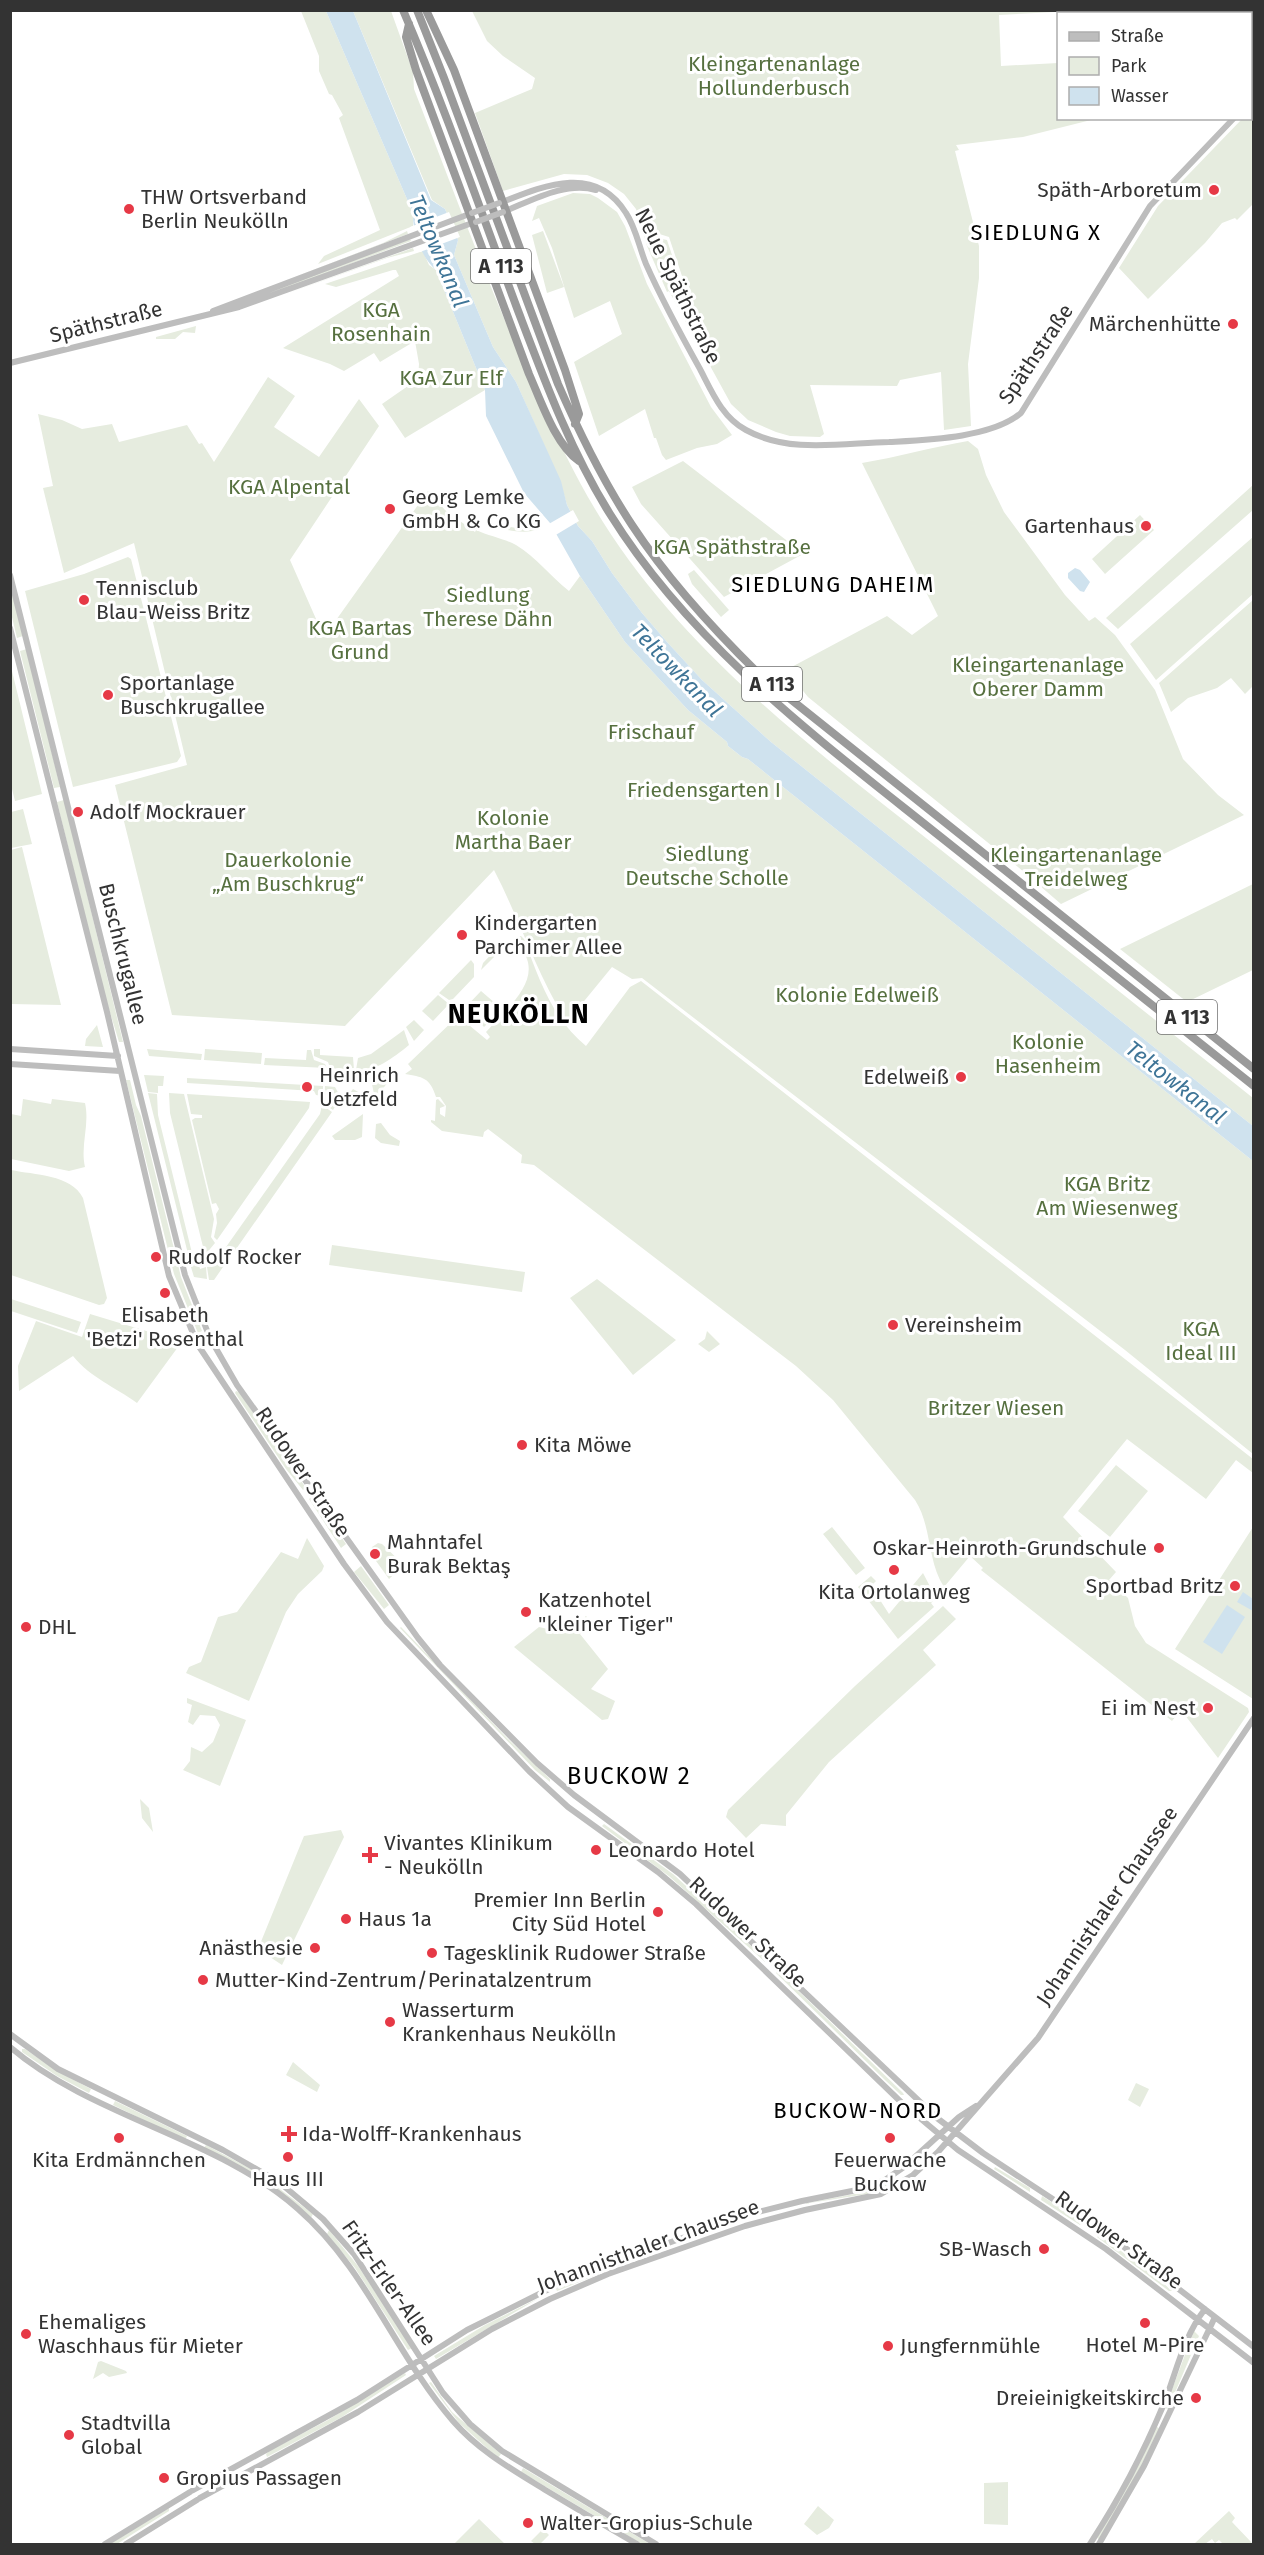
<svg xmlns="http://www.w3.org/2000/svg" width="1264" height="2555" viewBox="0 0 1264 2555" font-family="'Fira Sans',sans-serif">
  <rect width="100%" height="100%" fill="#fff"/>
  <path fill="#e6ecdf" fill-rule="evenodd" d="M301,11H326L413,213V226L318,264L324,256L380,230L339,118L343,115L332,95L329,94L319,71V56Z
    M353,11H391L413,72L414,89C455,194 493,300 541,402C559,443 579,484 603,522C687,655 814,749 936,846C1042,930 1148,1014 1253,1098V1126L771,742L702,680L667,642L642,613L612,573L592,541L578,526L567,505L560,481L516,382L493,347L454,255L458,240L445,209L432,200Z
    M472,11H1075L999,15L1001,66L1058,63V118L1095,119L1023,137L956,145L959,150L955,151L979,246V278L968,364L971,426L944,430L941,372L900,380L897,386L810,385L824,434L820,437L790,436L776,432L748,420L731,404L669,291L667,292L647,246L636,209L624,194L608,183L587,175L564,174L503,191L475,113L532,89L535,78L503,56L487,41ZM653,232L669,237L685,285H682L667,240L657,238L651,233Z
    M1122,11H1253V44H1251L1250,14H1122Z
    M1253,106V204L1237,220L1235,218L1222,223L1205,243L1148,299L1119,268L1158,206L1242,119L1250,118L1251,109Z
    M573,193L590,194L598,198L617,212L625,226L647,284L711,407L732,435L717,444L697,448L666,460L662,455L656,438H654L645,409L599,436L574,362L622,334L610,301L574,318L552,248L539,218L532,221L537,206Z
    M407,231L408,234L264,289L383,243Z
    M543,231L564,287L547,293L532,235Z
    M410,239L411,241L284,289L256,297Z
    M413,248L414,251L387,258L280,296Z
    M423,251L429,265L436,270L485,390L405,438L382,404L418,379L419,364L415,341L380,362L374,353L344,371L330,364L283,348L399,276L396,270H393L336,287L325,284Z
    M196,326L195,333L183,332L175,339H156V337Z
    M268,377L295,396L274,427L319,457L359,399L379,426L290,560L324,637L428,491L445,510L475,532L476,530C489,536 505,539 516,545C537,558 550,576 569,591L580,576L625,642L688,710L727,742L728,746L742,757L748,759L1253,1161V1454L1125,1350L642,978L632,979L612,967L567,1022C537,975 520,920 494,870L345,1026L172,1015L115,785L187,765L134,543L64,573L43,488L53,486L38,414L62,420L82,429L112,424L119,442L187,425L199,444L202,443L214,462Z
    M968,441L978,449L986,475L1004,512L1065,595L1089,621L1095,617L1115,635L1155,690L1183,759L1218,795L1244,815L1061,904L1018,867L808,697L786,670L887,616L912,635L938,616L862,463C898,457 932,447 968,441Z
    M683,461L790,543L805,553L724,597L641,504L632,487Z
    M1253,485V510L1118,629L1106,618Z
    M1140,515L1154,530L1105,574L1092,559Z
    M490,523L516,528L542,525L541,529C523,535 506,530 489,525Z
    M1253,537V594L1156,680L1130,644Z
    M128,557L131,559L181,756L177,762L73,787L25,591L84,574Z
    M694,570L729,610L721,617L692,584L688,574Z
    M10,585L23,636L17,638L11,613Z
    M1253,600V686L1245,694L1231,678L1217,688L1188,698L1171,712L1159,683Z
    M27,649L60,787L54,788L20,651Z
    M11,667L42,794L15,801L10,781Z
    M64,800L123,1042H119L105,996L57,802Z
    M23,809L32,844L11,848V812Z
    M22,847L61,1005L11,1004V850Z
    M1253,884V970L1187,1002L1120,949Z
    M517,936H521L524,939C539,979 552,1018 586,1046L630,987L641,981L1253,1459V1473L1236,1460L1206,1499L1127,1439L1063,1517L1116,1572L1109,1580L1128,1598L1135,1626L1146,1643L1248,1708L1249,1712L1218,1758L1181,1710L1172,1721L981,1570L983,1568L970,1556L944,1587C927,1561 932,1526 915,1500L833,1400L796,1366L534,1165L521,1163L522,1155L488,1129L484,1132L483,1137L442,1131L431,1122V1120L435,1121L436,1100L438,1099L445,1106L440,1108V1114L445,1117L446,1106L440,1097H436C430,1077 422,1077 405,1074L412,1069L408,1064L458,1016L487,1040L490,1037L486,1032L498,1019L501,1022L505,1019L503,1014C520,995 540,973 521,948L525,944Z
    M504,941H507V944L481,970L483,963Z
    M471,960L474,964V977L453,999L449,1000L439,993Z
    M481,991L502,1009L494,1018L485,1011L481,1015L488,1023L484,1027L474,1016L468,1018L461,1012Z
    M438,995L449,1004L433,1021L422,1011Z
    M414,1020L424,1030L414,1041L406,1027Z
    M97,1025L103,1047L85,1046L86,1039Z
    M404,1030L409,1045C397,1055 371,1075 356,1070L358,1058L371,1054Z
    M147,1049L202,1054L201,1060L149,1056Z
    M205,1049L262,1053L261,1064L204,1060Z
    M314,1049H320V1055L353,1057L354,1070L330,1068L328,1062L314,1056Z
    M307,1050H311L314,1060L325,1064L327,1068L264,1065L265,1058L306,1060Z
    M144,1075L164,1076L163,1086H158V1093L148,1092Z
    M384,1076L388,1082L375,1099L372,1084L374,1080Z
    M187,1078L323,1086V1096L316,1095L314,1091L187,1083Z
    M126,1080H130L136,1105L141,1116L181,1277L202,1331L198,1333L174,1274Z
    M325,1086L335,1087L341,1098L333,1110L324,1104Z
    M353,1089L360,1093L362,1105L355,1099L340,1106Z
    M148,1093L157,1094L158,1115L192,1253L188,1254Z
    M169,1093L184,1094L214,1219L211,1237L215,1243L205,1255L170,1113Z
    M187,1094L310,1102L309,1108L217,1240L214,1237L217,1223L216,1214L219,1209L216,1203L212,1204L192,1120L195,1118H202V1115L191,1114Z
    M23,1099L51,1104L52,1099L85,1103C90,1125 80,1145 85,1167L69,1171L11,1159V1114L21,1116Z
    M322,1105L332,1112L234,1252L226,1247L320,1114Z
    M363,1114L362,1137L355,1140H335L332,1136Z
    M381,1123L390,1135L400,1141L399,1146L381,1143L375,1138L376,1124Z
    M11,1170C34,1175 71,1174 83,1198L107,1298L104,1304L99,1305L11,1275Z
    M332,1245L525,1272L522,1292L329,1265Z
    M224,1249L232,1254L214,1280H209L207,1267L213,1266Z
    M198,1261L200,1269L206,1267L207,1279L194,1277L190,1264Z
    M597,1279L676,1340L633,1375L570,1298Z
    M11,1299L81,1322L77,1333L11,1311Z
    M90,1314L176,1340L178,1347L137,1403C115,1387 91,1378 73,1356L19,1391L18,1366L36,1321L82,1337Z
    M707,1331L720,1344L709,1352L698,1344L705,1339Z
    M236,1391L239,1392L306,1488L303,1490L286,1469L235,1393Z
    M1116,1465L1148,1491L1110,1537L1078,1511Z
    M313,1496L346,1544L341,1548L309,1499Z
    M832,1527L865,1568L856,1575L823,1534Z
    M1253,1527V1699L1175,1649Z
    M307,1538L324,1566L322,1571L298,1594L286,1612L249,1701L186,1673L189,1667L201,1662L218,1617L237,1612L281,1552L298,1559Z
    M378,1543L382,1544L404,1565L389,1579L371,1554L372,1547Z
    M361,1566L389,1605L384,1609L354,1572Z
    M923,1573L936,1598L931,1603L934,1607L898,1639L858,1587L871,1576L876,1581L871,1586L889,1614Z
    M943,1606L956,1619L923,1650L936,1665L829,1762L786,1815V1826L761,1824L746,1838L726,1817L728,1810L855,1686Z
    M586,1616L593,1624L580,1634L608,1669L591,1689L615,1701L608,1719L602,1720L514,1647L539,1627L565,1633Z
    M401,1627L507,1738L550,1779V1782L535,1770L400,1628Z
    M187,1698L246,1720L220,1786L183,1770L190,1761L191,1747L202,1752L213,1742L220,1725L215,1716L200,1715L193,1725L188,1722L192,1705L187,1703Z
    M140,1799L149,1808L153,1832L142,1818Z
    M604,1824L673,1874L762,1956L765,1962L670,1877L602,1826Z
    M341,1830L344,1837L282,1965L258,1949L304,1836Z
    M778,1971L903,2093L904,2095H901L886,2081L776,1973Z
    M25,2049L57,2071L91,2089L89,2093L57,2076L22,2052V2049Z
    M293,2062L320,2085L317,2092L286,2075Z
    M1136,2083L1149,2089L1140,2107L1128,2100Z
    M115,2101L187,2136L185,2140L113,2105Z
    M206,2145L260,2174L313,2214L311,2218L292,2201L203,2149Z
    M995,2167L1030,2188V2192L994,2169Z
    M893,2179L895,2183L867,2194L803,2204L859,2193Z
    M1042,2196L1082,2222L1080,2225L1041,2200Z
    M329,2230L358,2266L412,2348L408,2350L355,2268L327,2234Z
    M1099,2234L1173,2291H1169L1097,2237Z
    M656,2251L557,2291L556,2289Z
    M539,2298L436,2359L434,2356L485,2325Z
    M1194,2331L1199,2336L1168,2409L1165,2408Z
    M101,2361L126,2371L127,2373L109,2377L103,2373L93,2379L98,2362Z
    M405,2373L406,2375L342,2417L267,2457L266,2454L269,2451L328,2420Z
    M431,2382L452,2412L501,2454L498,2458L459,2423L429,2383Z
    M1157,2427L1159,2428L1141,2466L1099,2539L1097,2538Z
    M523,2468L650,2544H642L521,2472Z
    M1008,2482V2525L984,2524V2483Z
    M818,2506L834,2520L829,2528L817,2535L804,2524Z
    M169,2508V2511L117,2544H110Z
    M1229,2511L1235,2518L1232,2522L1253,2544H1223L1219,2540L1215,2543L1212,2539L1205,2544H1194Z
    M479,2519L505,2544H454Z
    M543,2529L549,2535L540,2544H535L531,2541Z"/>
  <path fill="#cfe2ee" d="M326,11H353L431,200L445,209L458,240L454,255L493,347L516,382L561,481L567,505L578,526L592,541L612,573L642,613L667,642L702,680L771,742L1253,1126V1161L748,759L742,757L728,746L727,742L688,710L625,642L580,576L550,523L524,493L486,416L485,390L436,270C422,259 412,231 413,213Z
    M1075,568L1080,570L1090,582L1084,592L1080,591L1068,578V573Z
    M1243,1592L1253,1599V1611L1237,1602Z
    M1227,1605L1245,1617L1222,1654L1203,1642Z"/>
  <path fill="#fff" d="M449,212L460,237L420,252L410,227Z
    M573,510L579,521L554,536L547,525Z"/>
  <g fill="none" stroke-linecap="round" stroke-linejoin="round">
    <path stroke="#bdbdbd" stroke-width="6" d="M1250,101L1254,98
      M500,203C543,186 595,163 626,213C636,228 639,247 646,264C662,300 681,335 700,369C712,392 722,417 746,430C789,454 843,443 889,442C926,440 992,438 1021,413L1150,206L1234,118
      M503,212C531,201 565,181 596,190
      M213,311L472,213
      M10,363L239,307L475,222
      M10,575L185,1275L210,1338L237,1385L418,1638L440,1665L537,1763L574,1795L680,1874L937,2118L983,2153L1115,2240L1254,2347
      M10,628L107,1012L169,1276L198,1345L344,1564L387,1622L529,1771L568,1807L658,1872L696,1904L902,2103L958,2150L1106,2249L1254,2363
      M10,1049L118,1056
      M10,1064L120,1071
      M10,2034L58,2069L223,2150L279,2182L323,2219L354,2254L443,2393L470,2424L502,2451L656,2544
      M10,2047C93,2118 217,2137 298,2209C366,2268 395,2354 453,2421C479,2451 513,2470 547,2491C577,2509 607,2527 637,2544
      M193,2490L357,2400L467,2330L555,2286L595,2269L750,2214L802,2201L862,2189L885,2180L904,2167L959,2117L976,2106
      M200,2498L358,2412L492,2329L550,2299L608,2274L745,2226L805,2210L881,2194L913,2175L938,2152L1038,2038L1254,1718
      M105,2544L190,2492
      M126,2544L197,2500
      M1090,2544C1118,2501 1143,2454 1163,2406C1176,2374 1183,2337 1205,2309
      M1099,2544L1144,2466L1215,2317"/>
    <path stroke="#9a9a9a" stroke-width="8" d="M403,10C445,108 480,209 517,308C544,379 570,450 610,514C691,644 814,736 932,830C1039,915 1146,1000 1254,1086
      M417,10L444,78L558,384C579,432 603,481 632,525C668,580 712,628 759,674L1254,1069
      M426,10L454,70L565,370L579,414L575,424
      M409,24L406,37L416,70L529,374C541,401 555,444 579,461"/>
    <path stroke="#bdbdbd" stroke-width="6" d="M472,213L499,203
      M476,222L503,212"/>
  </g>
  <g fill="#e63946" stroke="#fff" stroke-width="2">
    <circle cx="1214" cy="190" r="6"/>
    <circle cx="129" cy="209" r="6"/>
    <circle cx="1233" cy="324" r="6"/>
    <circle cx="390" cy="509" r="6"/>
    <circle cx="1146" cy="526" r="6"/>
    <circle cx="84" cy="600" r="6"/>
    <circle cx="108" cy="695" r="6"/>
    <circle cx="78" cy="812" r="6"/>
    <circle cx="462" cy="935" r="6"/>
    <circle cx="961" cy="1077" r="6"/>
    <circle cx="307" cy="1087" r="6"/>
    <circle cx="156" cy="1257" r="6"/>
    <circle cx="165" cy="1293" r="6"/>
    <circle cx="893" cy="1325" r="6"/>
    <circle cx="522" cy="1445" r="6"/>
    <circle cx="1159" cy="1548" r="6"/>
    <circle cx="375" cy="1554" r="6"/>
    <circle cx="894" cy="1570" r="6"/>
    <circle cx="1235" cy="1586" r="6"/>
    <circle cx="526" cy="1612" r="6"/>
    <circle cx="26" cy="1627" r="6"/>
    <circle cx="1208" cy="1708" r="6"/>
    <circle cx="596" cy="1850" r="6"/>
    <path d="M367 1846h6v6h6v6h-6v6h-6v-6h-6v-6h6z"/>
    <circle cx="658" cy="1912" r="6"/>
    <circle cx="346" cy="1919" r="6"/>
    <circle cx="315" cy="1948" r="6"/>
    <circle cx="432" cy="1953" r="6"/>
    <circle cx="203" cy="1980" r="6"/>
    <circle cx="390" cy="2022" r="6"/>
    <path d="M286 2125h6v6h6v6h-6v6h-6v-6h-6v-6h6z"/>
    <circle cx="119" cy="2138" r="6"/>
    <circle cx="890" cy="2138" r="6"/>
    <circle cx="288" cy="2157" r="6"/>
    <circle cx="1044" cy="2249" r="6"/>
    <circle cx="1145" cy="2323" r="6"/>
    <circle cx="26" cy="2334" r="6"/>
    <circle cx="888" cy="2346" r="6"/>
    <circle cx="1196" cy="2398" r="6"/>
    <circle cx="69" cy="2435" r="6"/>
    <circle cx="164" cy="2478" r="6"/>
    <circle cx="528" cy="2523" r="6"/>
  </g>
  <g text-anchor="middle" stroke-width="6" stroke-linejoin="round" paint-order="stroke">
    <g fill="#fff" stroke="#707070" stroke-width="1.5">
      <rect x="471" y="249" width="60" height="34" rx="4.5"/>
      <rect x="742" y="667" width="60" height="34" rx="4.5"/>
      <rect x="1157" y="1000" width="60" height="34" rx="4.5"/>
    </g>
    <g font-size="20" font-weight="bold" fill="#333">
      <text x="501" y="273">A 113</text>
      <text x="772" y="691">A 113</text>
      <text x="1187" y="1024">A 113</text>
    </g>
    <g font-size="21" fill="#56703f" stroke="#fff">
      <text x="774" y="71">Kleingartenanlage<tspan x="774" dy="24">Hollunderbusch</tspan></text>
      <text x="381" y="317">KGA<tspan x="381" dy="24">Rosenhain</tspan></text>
      <text x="451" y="385">KGA Zur Elf</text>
      <text x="289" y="494">KGA Alpental</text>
      <text x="732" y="554">KGA Späthstraße</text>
      <text x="488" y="602">Siedlung<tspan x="488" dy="24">Therese Dähn</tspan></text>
      <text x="360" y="635">KGA Bartas<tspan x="360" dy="24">Grund</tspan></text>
      <text x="1038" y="672">Kleingartenanlage<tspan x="1038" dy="24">Oberer Damm</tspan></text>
      <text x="651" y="739">Frischauf</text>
      <text x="704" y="797">Friedensgarten I</text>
      <text x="513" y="825">Kolonie<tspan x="513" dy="24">Martha Baer</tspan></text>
      <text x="707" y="861">Siedlung<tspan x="707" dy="24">Deutsche Scholle</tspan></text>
      <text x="1076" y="862">Kleingartenanlage<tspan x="1076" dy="24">Treidelweg</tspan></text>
      <text x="288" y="867">Dauerkolonie<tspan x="288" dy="24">„Am Buschkrug“</tspan></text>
      <text x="857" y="1002">Kolonie Edelweiß</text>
      <text x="1048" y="1049">Kolonie<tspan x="1048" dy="24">Hasenheim</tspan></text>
      <text x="1107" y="1191">KGA Britz<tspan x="1107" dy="24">Am Wiesenweg</tspan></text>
      <text x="1201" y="1336">KGA<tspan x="1201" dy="24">Ideal III</tspan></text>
      <text x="996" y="1415">Britzer Wiesen</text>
    </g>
    <g font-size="21" fill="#333" stroke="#fff" text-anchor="start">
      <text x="1202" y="197" text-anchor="end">Späth-Arboretum</text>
      <text x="141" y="204">THW Ortsverband<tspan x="141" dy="24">Berlin Neukölln</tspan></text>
      <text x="1221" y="331" text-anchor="end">Märchenhütte</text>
      <text x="402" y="504">Georg Lemke<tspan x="402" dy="24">GmbH &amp; Co KG</tspan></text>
      <text x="1134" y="533" text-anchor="end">Gartenhaus</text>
      <text x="96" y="595">Tennisclub<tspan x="96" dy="24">Blau-Weiss Britz</tspan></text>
      <text x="120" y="690">Sportanlage<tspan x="120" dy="24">Buschkrugallee</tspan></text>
      <text x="90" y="819">Adolf Mockrauer</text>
      <text x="474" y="930">Kindergarten<tspan x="474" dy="24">Parchimer Allee</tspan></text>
      <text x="319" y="1082">Heinrich<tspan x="319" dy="24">Uetzfeld</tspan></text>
      <text x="949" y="1084" text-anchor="end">Edelweiß</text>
      <text x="168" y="1264">Rudolf Rocker</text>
      <text x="165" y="1322" text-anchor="middle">Elisabeth<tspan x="165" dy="24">'Betzi' Rosenthal</tspan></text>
      <text x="905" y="1332">Vereinsheim</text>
      <text x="534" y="1452">Kita Möwe</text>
      <text x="387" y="1549">Mahntafel<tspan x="387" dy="24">Burak Bektaş</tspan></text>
      <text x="1147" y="1555" text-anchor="end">Oskar-Heinroth-Grundschule</text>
      <text x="1223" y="1593" text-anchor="end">Sportbad Britz</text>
      <text x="894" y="1599" text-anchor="middle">Kita Ortolanweg</text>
      <text x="538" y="1607">Katzenhotel<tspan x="538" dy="24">"kleiner Tiger"</tspan></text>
      <text x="38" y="1634">DHL</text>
      <text x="1196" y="1715" text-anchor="end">Ei im Nest</text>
      <text x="384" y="1850">Vivantes Klinikum<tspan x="384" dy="24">- Neukölln</tspan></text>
      <text x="608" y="1857">Leonardo Hotel</text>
      <text x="646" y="1907" text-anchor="end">Premier Inn Berlin<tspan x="646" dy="24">City Süd Hotel</tspan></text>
      <text x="358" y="1926">Haus 1a</text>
      <text x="303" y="1955" text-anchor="end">Anästhesie</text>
      <text x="444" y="1960">Tagesklinik Rudower Straße</text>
      <text x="215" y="1987">Mutter-Kind-Zentrum/Perinatalzentrum</text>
      <text x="402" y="2017">Wasserturm<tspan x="402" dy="24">Krankenhaus Neukölln</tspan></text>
      <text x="302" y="2141">Ida-Wolff-Krankenhaus</text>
      <text x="119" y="2167" text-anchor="middle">Kita Erdmännchen</text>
      <text x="890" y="2167" text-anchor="middle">Feuerwache<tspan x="890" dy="24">Buckow</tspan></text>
      <text x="288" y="2186" text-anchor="middle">Haus III</text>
      <text x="1032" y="2256" text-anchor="end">SB-Wasch</text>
      <text x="38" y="2329">Ehemaliges<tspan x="38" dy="24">Waschhaus für Mieter</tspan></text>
      <text x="1145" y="2352" text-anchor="middle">Hotel M-Pire</text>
      <text x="900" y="2353">Jungfernmühle</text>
      <text x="1184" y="2405" text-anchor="end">Dreieinigkeitskirche</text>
      <text x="81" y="2430">Stadtvilla<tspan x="81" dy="24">Global</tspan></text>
      <text x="176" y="2485">Gropius Passagen</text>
      <text x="540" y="2530">Walter-Gropius-Schule</text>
    </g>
    <g font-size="21" fill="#333" stroke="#fff">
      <text transform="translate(678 286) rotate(64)" y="7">Neue Späthstraße</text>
      <text transform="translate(106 322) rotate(-14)" y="7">Späthstraße</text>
      <text transform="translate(1036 354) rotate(-56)" y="7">Späthstraße</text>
      <text transform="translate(123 954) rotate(76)" y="7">Buschkrugallee</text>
      <text transform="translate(303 1472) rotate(56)" y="7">Rudower Straße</text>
      <text transform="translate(1107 1906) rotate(-56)" y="7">Johannisthaler Chaussee</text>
      <text transform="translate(748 1932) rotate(43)" y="7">Rudower Straße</text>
      <text transform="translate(1119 2240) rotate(36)" y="7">Rudower Straße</text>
      <text transform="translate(648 2246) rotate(-20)" y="7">Johannisthaler Chaussee</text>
      <text transform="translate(389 2283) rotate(55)" y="7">Fritz-Erler-Allee</text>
    </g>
    <g font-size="22" letter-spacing="1.5" fill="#000" stroke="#fff">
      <text x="1036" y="240">SIEDLUNG X</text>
      <text x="833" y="592">SIEDLUNG DAHEIM</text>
      <text x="858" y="2118">BUCKOW-NORD</text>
    </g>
    <g font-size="22" font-style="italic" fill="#3f7597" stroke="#fff">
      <text transform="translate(439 251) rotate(67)" y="8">Teltowkanal</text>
      <text transform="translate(677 670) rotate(46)" y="8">Teltowkanal</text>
      <text transform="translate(1176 1082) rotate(38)" y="8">Teltowkanal</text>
    </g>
    <g font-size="24" letter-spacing="1.5" fill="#000" stroke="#fff">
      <text x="629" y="1784">BUCKOW 2</text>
    </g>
    <g font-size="27" font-weight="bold" letter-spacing="1.5" fill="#000" stroke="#fff">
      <text x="519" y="1023">NEUKÖLLN</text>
    </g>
  </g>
  <rect width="1264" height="2555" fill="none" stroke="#333333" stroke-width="24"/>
  <rect x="1057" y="12" width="195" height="108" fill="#ffffff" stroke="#adadad" stroke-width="1.5"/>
  <rect x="1069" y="32" width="30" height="9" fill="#bdbdbd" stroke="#adadad" stroke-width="1.5"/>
  <text x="1111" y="42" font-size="18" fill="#333333">Straße</text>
  <rect x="1069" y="57" width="30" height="18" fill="#e6ecdf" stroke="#adadad" stroke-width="1.5"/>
  <text x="1111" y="72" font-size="18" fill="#333333">Park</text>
  <rect x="1069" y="87" width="30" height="18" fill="#cfe2ee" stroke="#adadad" stroke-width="1.5"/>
  <text x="1111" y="102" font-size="18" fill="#333333">Wasser</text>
</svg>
